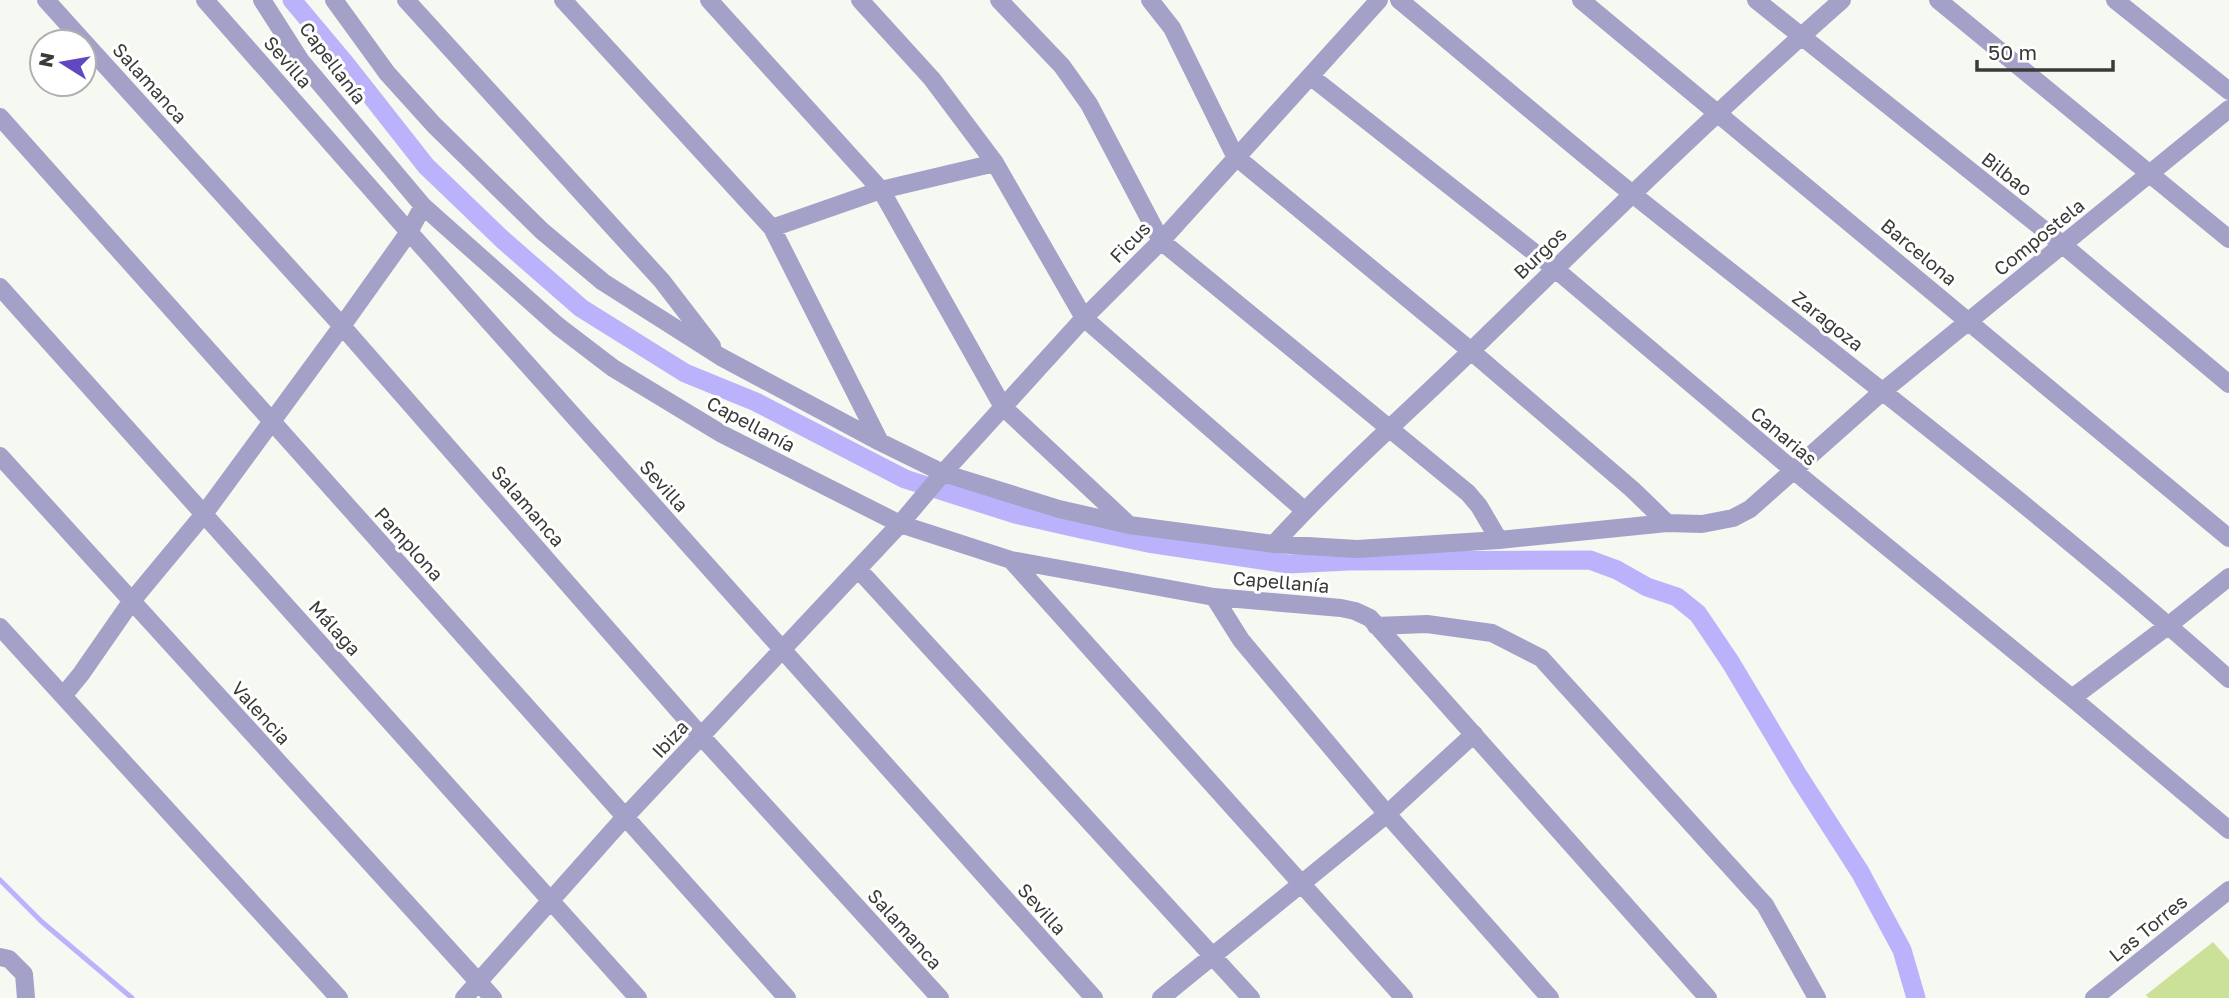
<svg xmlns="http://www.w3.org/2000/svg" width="2229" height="998" viewBox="0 0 2229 998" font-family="'Golos Text',sans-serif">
  <rect width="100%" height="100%" fill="#f6f8f2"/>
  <path fill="#cce198" d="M2213,942L2229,960V998H2149L2146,995Z"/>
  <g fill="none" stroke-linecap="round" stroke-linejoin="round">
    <path stroke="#bab3fc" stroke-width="5" d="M0,880L42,922L132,998"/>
    <path stroke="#bab3fc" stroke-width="19" d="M292,0L345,63L426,166L503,240L581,308L685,373L756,402L905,479L1015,514L1081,529L1148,543L1288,564L1349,561L1590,560L1617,570L1647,587L1677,597L1698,614L1731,663L1799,777L1860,872L1902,950L1916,998"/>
    <path stroke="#a3a1c8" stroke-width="18" d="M46,0L84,42
      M205,0L409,232L1094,998
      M262,0L301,61L423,206L558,326L613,368L722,434L900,524L1011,560L1214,597L1341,608L1355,611L1370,618L1708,998
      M334,0L387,73L434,125L542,231L603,282L721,357L880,442L943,473L1059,509L1129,525L1274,544L1357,549L1499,540L1667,523L1702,524L1733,518L1750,509L1883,391L2229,109
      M406,0L662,281L712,346
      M563,0L772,228L880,442
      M709,0L881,190L1003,407L1127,523
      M860,0L932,79L995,163L1084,318L1304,510
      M999,0L1062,66L1089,104L1161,241L1468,493L1479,506L1499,540
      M1150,0L1172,28L1235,156L1471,351L1633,490L1667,523
      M1399,0C1478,65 1555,132 1635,196C1834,355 2039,509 2229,679
      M1581,0L2229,538
      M1756,0L2063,245L2229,384
      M1938,0L2229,239
      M2115,0L2229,91
      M84,42L342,326L701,736L940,998
      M1310,76L1554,268L1793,470L2072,698L2229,830
      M0,117L787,998
      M772,228L881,190L995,163
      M0,287L638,998
      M0,456L493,998
      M1274,544C1336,476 1405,415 1471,351C1593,232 1714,113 1842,0
      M1011,560L1404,998
      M858,569L1251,998
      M1214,597L1241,640L1387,814L1550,998
      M1376,626L1427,624L1492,633L1541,658L1765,905L1817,998
      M0,627L339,998
      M63,696L81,674L131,602L204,514L342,326L409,232L423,206
      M2072,698L2169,625L2229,577
      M0,957L9,959L24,974L26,998
      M464,998L625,817L900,524L943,473L1084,318L1161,241L1379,0
      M1161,998L1387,814L1474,734
      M2094,998L2229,890"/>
  </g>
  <g text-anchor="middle" stroke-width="6" stroke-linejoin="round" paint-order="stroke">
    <g font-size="19" fill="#3a3b38" stroke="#fff">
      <text transform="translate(288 62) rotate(49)" y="7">Sevilla</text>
      <text transform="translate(333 63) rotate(53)" y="7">Capellanía</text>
      <text transform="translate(150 83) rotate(48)" y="7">Salamanca</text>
      <text transform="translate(2007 174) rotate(38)" y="7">Bilbao</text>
      <text transform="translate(2039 237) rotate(-39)" y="7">Compostela</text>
      <text transform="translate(1130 242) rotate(-46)" y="7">Ficus</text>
      <text transform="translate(1919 252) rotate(40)" y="7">Barcelona</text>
      <text transform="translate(1540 253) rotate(-44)" y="7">Burgos</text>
      <text transform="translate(1828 321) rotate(38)" y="7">Zaragoza</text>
      <text transform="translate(751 424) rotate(28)" y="7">Capellanía</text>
      <text transform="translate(1784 436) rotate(40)" y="7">Canarias</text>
      <text transform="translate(664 486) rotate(48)" y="7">Sevilla</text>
      <text transform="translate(528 506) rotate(49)" y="7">Salamanca</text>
      <text transform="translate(409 544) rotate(48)" y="7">Pamplona</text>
      <text transform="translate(1281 582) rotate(5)" y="7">Capellanía</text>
      <text transform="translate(335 628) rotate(48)" y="7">Málaga</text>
      <text transform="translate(261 713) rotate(48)" y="7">Valencia</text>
      <text transform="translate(670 739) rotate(-47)" y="7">Ibiza</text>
      <text transform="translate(1042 909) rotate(48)" y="7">Sevilla</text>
      <text transform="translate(2148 928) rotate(-39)" y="7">Las Torres</text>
      <text transform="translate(905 929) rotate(48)" y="7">Salamanca</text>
    </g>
  </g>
  <g transform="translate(63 63) rotate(281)"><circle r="33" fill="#ffffff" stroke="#b0b1af" stroke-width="2"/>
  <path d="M0-5L12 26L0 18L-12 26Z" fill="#6148c0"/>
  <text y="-10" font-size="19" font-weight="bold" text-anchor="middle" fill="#3a3b38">N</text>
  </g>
  <path d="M1977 60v10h136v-10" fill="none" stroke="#3a3b38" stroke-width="3.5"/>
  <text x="1988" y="60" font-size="21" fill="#3a3b38" stroke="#ffffff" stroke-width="5" paint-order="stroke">50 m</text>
</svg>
